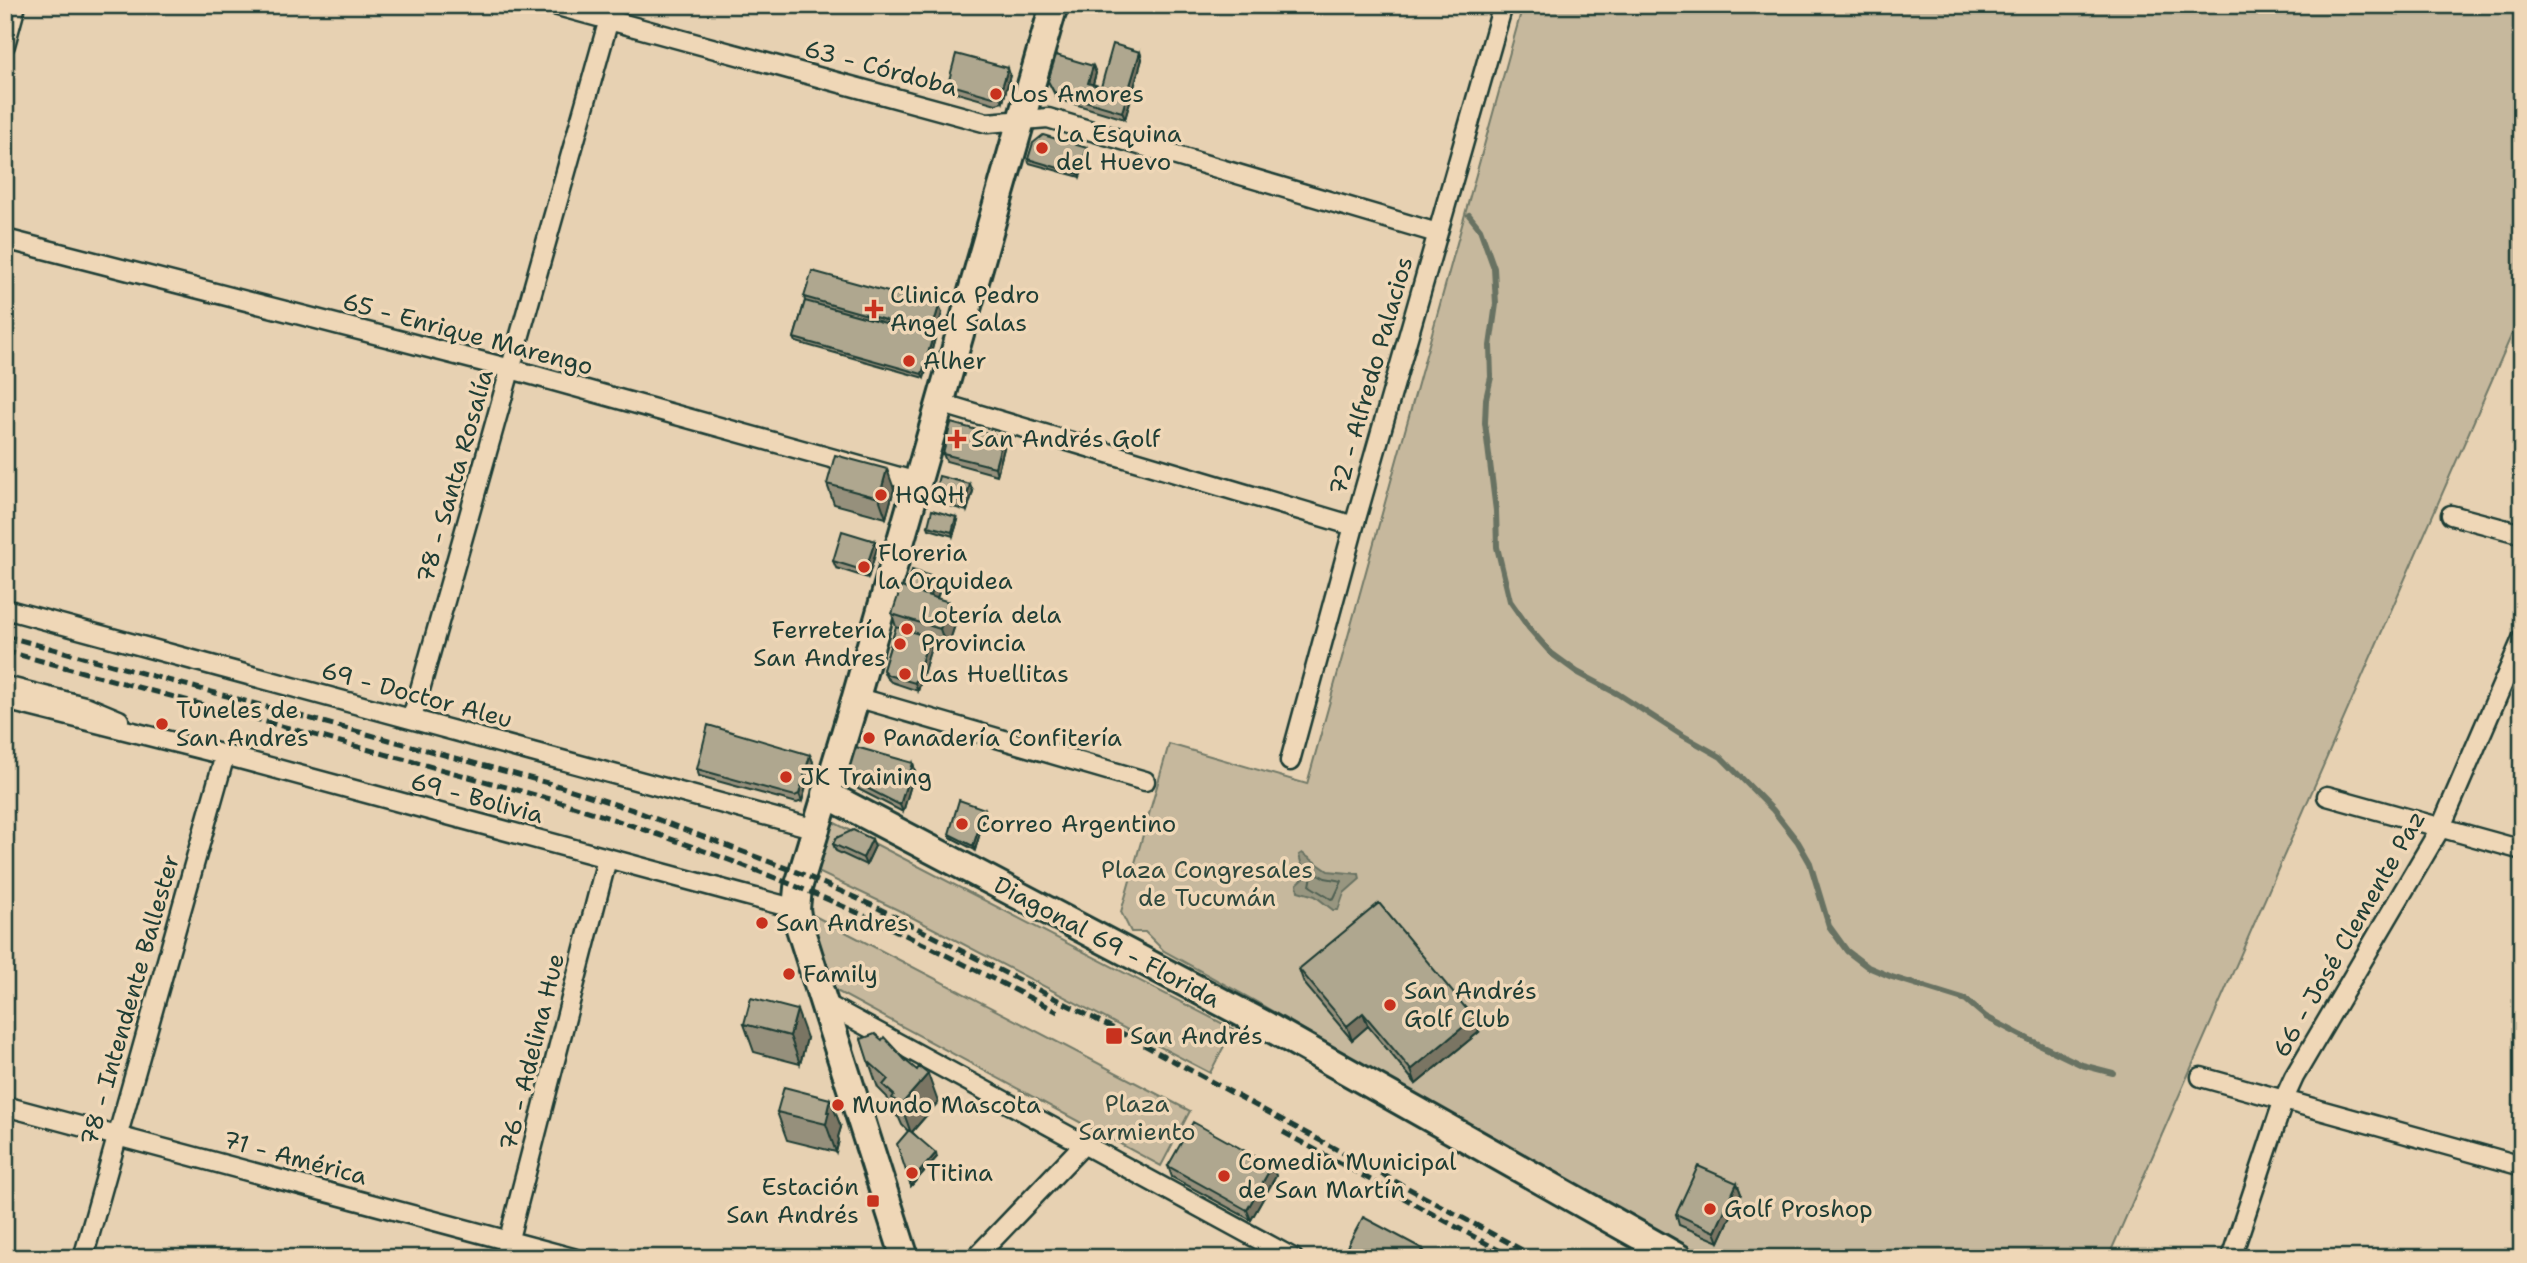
<svg xmlns="http://www.w3.org/2000/svg" width="2527" height="1263" viewBox="0 0 2527 1263" font-family="'Shantell Sans',sans-serif">
  <rect width="100%" height="100%" fill="#e7d1b2"/>
  <filter id="ink" filterUnits="userSpaceOnUse"><feTurbulence type="fractalNoise" baseFrequency=".0143" numOctaves="2"/><feDisplacementMap in="SourceGraphic" scale="14" xChannelSelector="R" yChannelSelector="G"/><feConvolveMatrix kernelMatrix="1 2 1 2 8 2 1 2 1" color-interpolation-filters="sRGB"/></filter>
  <g filter="url(#ink)">
    <path fill="#c6b89d" stroke="#727a68" stroke-width="2" d="M1523,5H2522V311L2108,1258H1694L1255,1001L1164,951L1145,932H1131L1121,912L1169,744L1307,784Z
      M833,822L1233,1029L1210,1073L898,910L818,872Z
      M805,911L1190,1111L1161,1166L829,987Z"/>
    <path fill="#989680" stroke="#687262" stroke-width="2" d="M1302,853L1328,871L1359,874L1360,879L1344,893L1338,910H1333L1315,896L1298,891L1297,884L1305,877L1299,855Z"/>
    <g fill="none" stroke-linecap="round" stroke-linejoin="round">
      <path stroke="#4f6152" stroke-width="2" d="M1316,873L1325,878L1342,881L1334,898L1331,899L1310,886L1312,875Z"/>
      <path stroke="#687262" stroke-width="6" d="M1469,215L1480,229L1494,268L1496,304L1490,346L1491,377L1486,399L1485,423L1496,511L1497,547L1510,601L1529,628L1551,653L1577,672L1618,694L1680,734L1721,757L1773,810L1798,842L1810,863L1829,926L1847,951L1868,967L1892,977L1966,1000L1986,1017L2028,1039L2082,1065L2113,1073"/>
      <g stroke="#1f3d34" stroke-width="23">
        <path id="street" d="M554,5L987,123L1048,118L1437,233
          M5,45L16,5
          M5,239L511,369L917,482
          M940,403L1354,526
          M2451,515L2522,534
          M5,609L816,829
          M5,686L88,707L119,720
          M856,697L1145,781
          M5,700L225,755L796,909
          M412,718L613,5
          M1290,761L1354,526L1503,5
          M2327,796L2522,850
          M824,1003L1293,1258
          M2201,1077L2522,1166
          M5,1106L573,1258
          M83,1258L225,755
          M504,1258L607,859
          M975,1258L1084,1144
          M2231,1258L2284,1099L2294,1077L2441,827L2522,639"/>
      </g>
      <g stroke="#1f3d34" stroke-width="32">
        <path id="secondary" d="M826,794L1267,1026L1679,1258
          M905,1258L798,922L796,909L798,888L856,697L1054,5"/>
      </g>
      <use href="#street" stroke="#efd7b7" stroke-width="18"/>
      <use href="#secondary" stroke="#efd7b7" stroke-width="26"/>
      <path stroke="#1f3d34" stroke-width="5" stroke-dasharray="10 5" stroke-linecap="butt" d="M5,636L559,786L633,810L701,836L802,874L874,906L1107,1025L1537,1258
        M5,651L554,800C661,834 766,871 867,917C932,947 995,980 1058,1012
        M1283,1132L1513,1258"/>
    </g>
    <path fill="#96907b" stroke="#1f3d34" stroke-width="2" d="M1140,52L1142,59L1125,119L1057,99L1048,81L1093,66L1096,73L1093,84L1101,87Z
      M1010,75L1003,102L996,104L950,91L948,84Z
      M1088,152L1080,177L1029,163L1028,159Z
      M804,297L942,313L924,378L796,342L794,338L805,301Z
      M1005,444L997,475L946,461L943,454Z
      M827,484L894,489L886,518L834,504Z
      M973,491L967,511L936,502L934,495Z
      M958,520L953,536L929,529L928,526Z
      M877,548L868,578L836,568L833,561Z
      M936,578L940,589L937,598L956,622L947,649L932,644L918,691L891,682L886,677L883,670L896,627L892,614L906,589Z
      M810,755L813,762L802,801L797,803L699,776L697,769Z
      M913,763L915,771L903,812L858,789L849,770Z
      M985,809L986,812L975,850L950,837L949,834Z
      M833,844L875,846L866,865L836,851Z
      M1299,969L1479,1032L1416,1084L1368,1026L1352,1040L1304,983Z
      M744,1024L807,1038L800,1064L754,1052Z
      M861,1039L938,1102L912,1132L937,1157L911,1186L908,1131L902,1125L899,1118L893,1113L887,1097L878,1088Z
      M830,1099L841,1127L838,1137L839,1140L836,1152L787,1140L777,1112Z
      M1168,1166H1272L1276,1176L1251,1220L1172,1177Z
      M1737,1183L1741,1194L1719,1242L1679,1225L1676,1214Z"/>
    <path fill="#7a7564" stroke="#1f3d34" stroke-width="2" d="M1140,52L1142,59L1125,119L1122,112Z
      M1093,66L1096,73L1091,90L1088,83Z
      M1008,68L1010,75L1003,102L1000,94Z
      M1087,148L1088,152L1080,177L1079,174Z
      M939,306L942,313L924,378L922,374L933,336L931,333Z
      M1003,437L1005,444L997,475L995,467Z
      M887,469L894,489L886,518L879,498Z
      M970,484L973,491L967,511L965,503Z
      M956,517L958,520L953,536L952,532Z
      M875,541L877,548L868,578L865,571Z
      M936,578L940,589L932,614L928,604Z
      M949,602L956,622L947,649L940,629Z
      M929,637L932,644L918,691L915,683Z
      M810,755L813,762L802,801L799,794Z
      M913,763L915,771L903,812L900,805Z
      M985,809L986,812L975,850L973,846Z
      M872,839L875,846L866,865L863,858Z
      M797,1010L807,1038L800,1064L790,1036Z
      M1363,1013L1368,1026L1352,1040L1347,1026Z
      M1474,1018L1479,1032L1416,1084L1411,1070Z
      M928,1074L938,1102L911,1133L901,1105Z
      M830,1099L841,1127L838,1137L839,1140L836,1152L826,1124L827,1112Z
      M936,1153L937,1157L911,1186L910,1183Z
      M1272,1166L1276,1176L1251,1220L1247,1210Z
      M1737,1183L1741,1194L1719,1242L1715,1232Z
      M1423,1249L1425,1253L1422,1258H1419Z"/>
    <path fill="#afa78f" stroke="#1f3d34" stroke-width="2" d="M1113,44L1140,52L1122,112L1054,92L1048,81L1056,55L1093,66L1088,83L1101,87Z
      M956,54L1008,68L1000,94L993,97L948,84Z
      M1043,135L1087,148L1079,174L1028,159L1033,143Z
      M812,271L939,306L931,333L804,297Z
      M805,301L933,336L922,374L794,338Z
      M951,423L1003,437L995,467L943,454Z
      M835,455L887,469L879,498L827,484Z
      M939,476L970,484L965,503L934,495Z
      M932,510L956,517L952,532L928,526Z
      M842,531L875,541L865,571L833,561Z
      M912,570L936,578L931,596L906,589Z
      M901,587L949,602L940,629L892,614Z
      M896,627L929,637L915,683L888,675L883,670Z
      M708,725L810,755L799,794L795,796L697,769Z
      M856,747L913,763L900,805L855,782L849,770Z
      M959,800L985,809L973,846L949,834Z
      M853,830L872,839L863,858L833,844L836,838Z
      M1379,903L1474,1018L1411,1070L1363,1013L1347,1026L1299,969Z
      M751,998L797,1010L790,1036L744,1024Z
      M875,1034L882,1040L884,1037L906,1061L917,1070L919,1067L928,1074L901,1105L892,1098L894,1095L883,1085L888,1079L868,1061L861,1039Z
      M784,1087L830,1099L827,1112H829L826,1124L777,1112Z
      M1193,1122L1272,1166L1247,1210L1168,1166Z
      M909,1130L936,1153L910,1183L897,1144Z
      M1698,1166L1737,1183L1715,1232L1676,1214Z
      M1363,1217L1423,1249L1419,1258H1341Z"/>
  </g>
  <g fill="#c8321e" stroke="#efd7b7" stroke-width="2.5">
    <circle cx="996" cy="94" r="7"/>
    <circle cx="1042" cy="148" r="7"/>
    <path d="M870.5 298.5h7v7h7v7h-7v7h-7v-7h-7v-7h7z"/>
    <circle cx="909" cy="361" r="7"/>
    <path d="M953.5 428.5h7v7h7v7h-7v7h-7v-7h-7v-7h7z"/>
    <circle cx="881" cy="495" r="7"/>
    <circle cx="864" cy="567" r="7"/>
    <circle cx="907" cy="629" r="7"/>
    <circle cx="900" cy="644" r="7"/>
    <circle cx="905" cy="674" r="7"/>
    <circle cx="162" cy="724" r="7"/>
    <circle cx="869" cy="738" r="7"/>
    <circle cx="786" cy="777" r="7"/>
    <circle cx="962" cy="824" r="7"/>
    <circle cx="762" cy="923" r="7"/>
    <circle cx="789" cy="974" r="7"/>
    <circle cx="1390" cy="1005" r="7"/>
    <rect x="1105" y="1027" width="18" height="18" rx="3.5"/>
    <circle cx="838" cy="1105" r="7"/>
    <circle cx="912" cy="1173" r="7"/>
    <circle cx="1224" cy="1176" r="7"/>
    <rect x="866" y="1194" width="14" height="14" rx="3.5"/>
    <circle cx="1710" cy="1209" r="7"/>
  </g>
  <g text-anchor="middle" stroke-width="7" stroke-linejoin="round" paint-order="stroke">
    <g font-size="24" fill="#1f3d34" stroke="#efd7b7">
      <text transform="translate(881 68) rotate(15)" y="8">63 - Córdoba</text>
      <text transform="translate(468 334) rotate(15)" y="8">65 - Enrique Marengo</text>
      <text transform="translate(1371 376) rotate(-74)" y="8">72 - Alfredo Palacios</text>
      <text transform="translate(455 476) rotate(-74)" y="8">78 - Santa Rosalía</text>
      <text transform="translate(417 695) rotate(15)" y="8">69 - Doctor Aleu</text>
      <text transform="translate(477 798) rotate(15)" y="8">69 - Bolivia</text>
      <text transform="translate(2349 934) rotate(-60)" y="8">66 - José Clemente Paz</text>
      <text transform="translate(1107 942) rotate(28)" y="8">Diagonal 69 - Florida</text>
      <text transform="translate(130 1000) rotate(-74)" y="8">78 - Intendente Ballester</text>
      <text transform="translate(532 1052) rotate(-76)" y="8">76 - Adelina Hue</text>
      <text transform="translate(295 1158) rotate(15)" y="8">71 - América</text>
    </g>
    <g font-size="24" fill="#1f3d34" stroke="#efd7b7" text-anchor="start">
      <text x="1010" y="102">Los Amores</text>
      <text x="1056" y="142">La Esquina<tspan x="1056" dy="28">del Huevo</tspan></text>
      <text x="890" y="303">Clinica Pedro<tspan x="890" dy="28">Angel Salas</tspan></text>
      <text x="923" y="369">Alher</text>
      <text x="971" y="447">San Andrés Golf</text>
      <text x="895" y="503">HQQH</text>
      <text x="878" y="561">Floreria<tspan x="878" dy="28">la Orquidea</tspan></text>
      <text x="921" y="623">Lotería dela<tspan x="921" dy="28">Provincia</tspan></text>
      <text x="886" y="638" text-anchor="end">Ferretería<tspan x="886" dy="28">San Andres</tspan></text>
      <text x="919" y="682">Las Huellitas</text>
      <text x="176" y="718">Tuneles de<tspan x="176" dy="28">San Andres</tspan></text>
      <text x="883" y="746">Panadería Confitería</text>
      <text x="800" y="785">JK Training</text>
      <text x="976" y="832">Correo Argentino</text>
      <text x="776" y="931">San Andres</text>
      <text x="803" y="982">Family</text>
      <text x="1404" y="999">San Andrés<tspan x="1404" dy="28">Golf Club</tspan></text>
      <text x="1130" y="1044">San Andrés</text>
      <text x="852" y="1113">Mundo Mascota</text>
      <text x="1238" y="1170">Comedia Municipal<tspan x="1238" dy="28">de San Martín</tspan></text>
      <text x="926" y="1181">Titina</text>
      <text x="859" y="1195" text-anchor="end">Estación<tspan x="859" dy="28">San Andrés</tspan></text>
      <text x="1724" y="1217">Golf Proshop</text>
    </g>
    <g font-size="24" fill="#30493e" stroke="#efd7b7">
      <text x="1207" y="878">Plaza Congresales<tspan x="1207" dy="28">de Tucumán</tspan></text>
      <text x="1137" y="1112">Plaza<tspan x="1137" dy="28">Sarmiento</tspan></text>
    </g>
  </g>
  <rect width="2527" height="1263" fill="none" stroke="#efd7b7" stroke-width="28"/>
  <rect x="14" y="14" width="2499" height="1235" fill="none" stroke="#1f3d34" stroke-width="2.5" filter="url(#ink)"/>
</svg>
